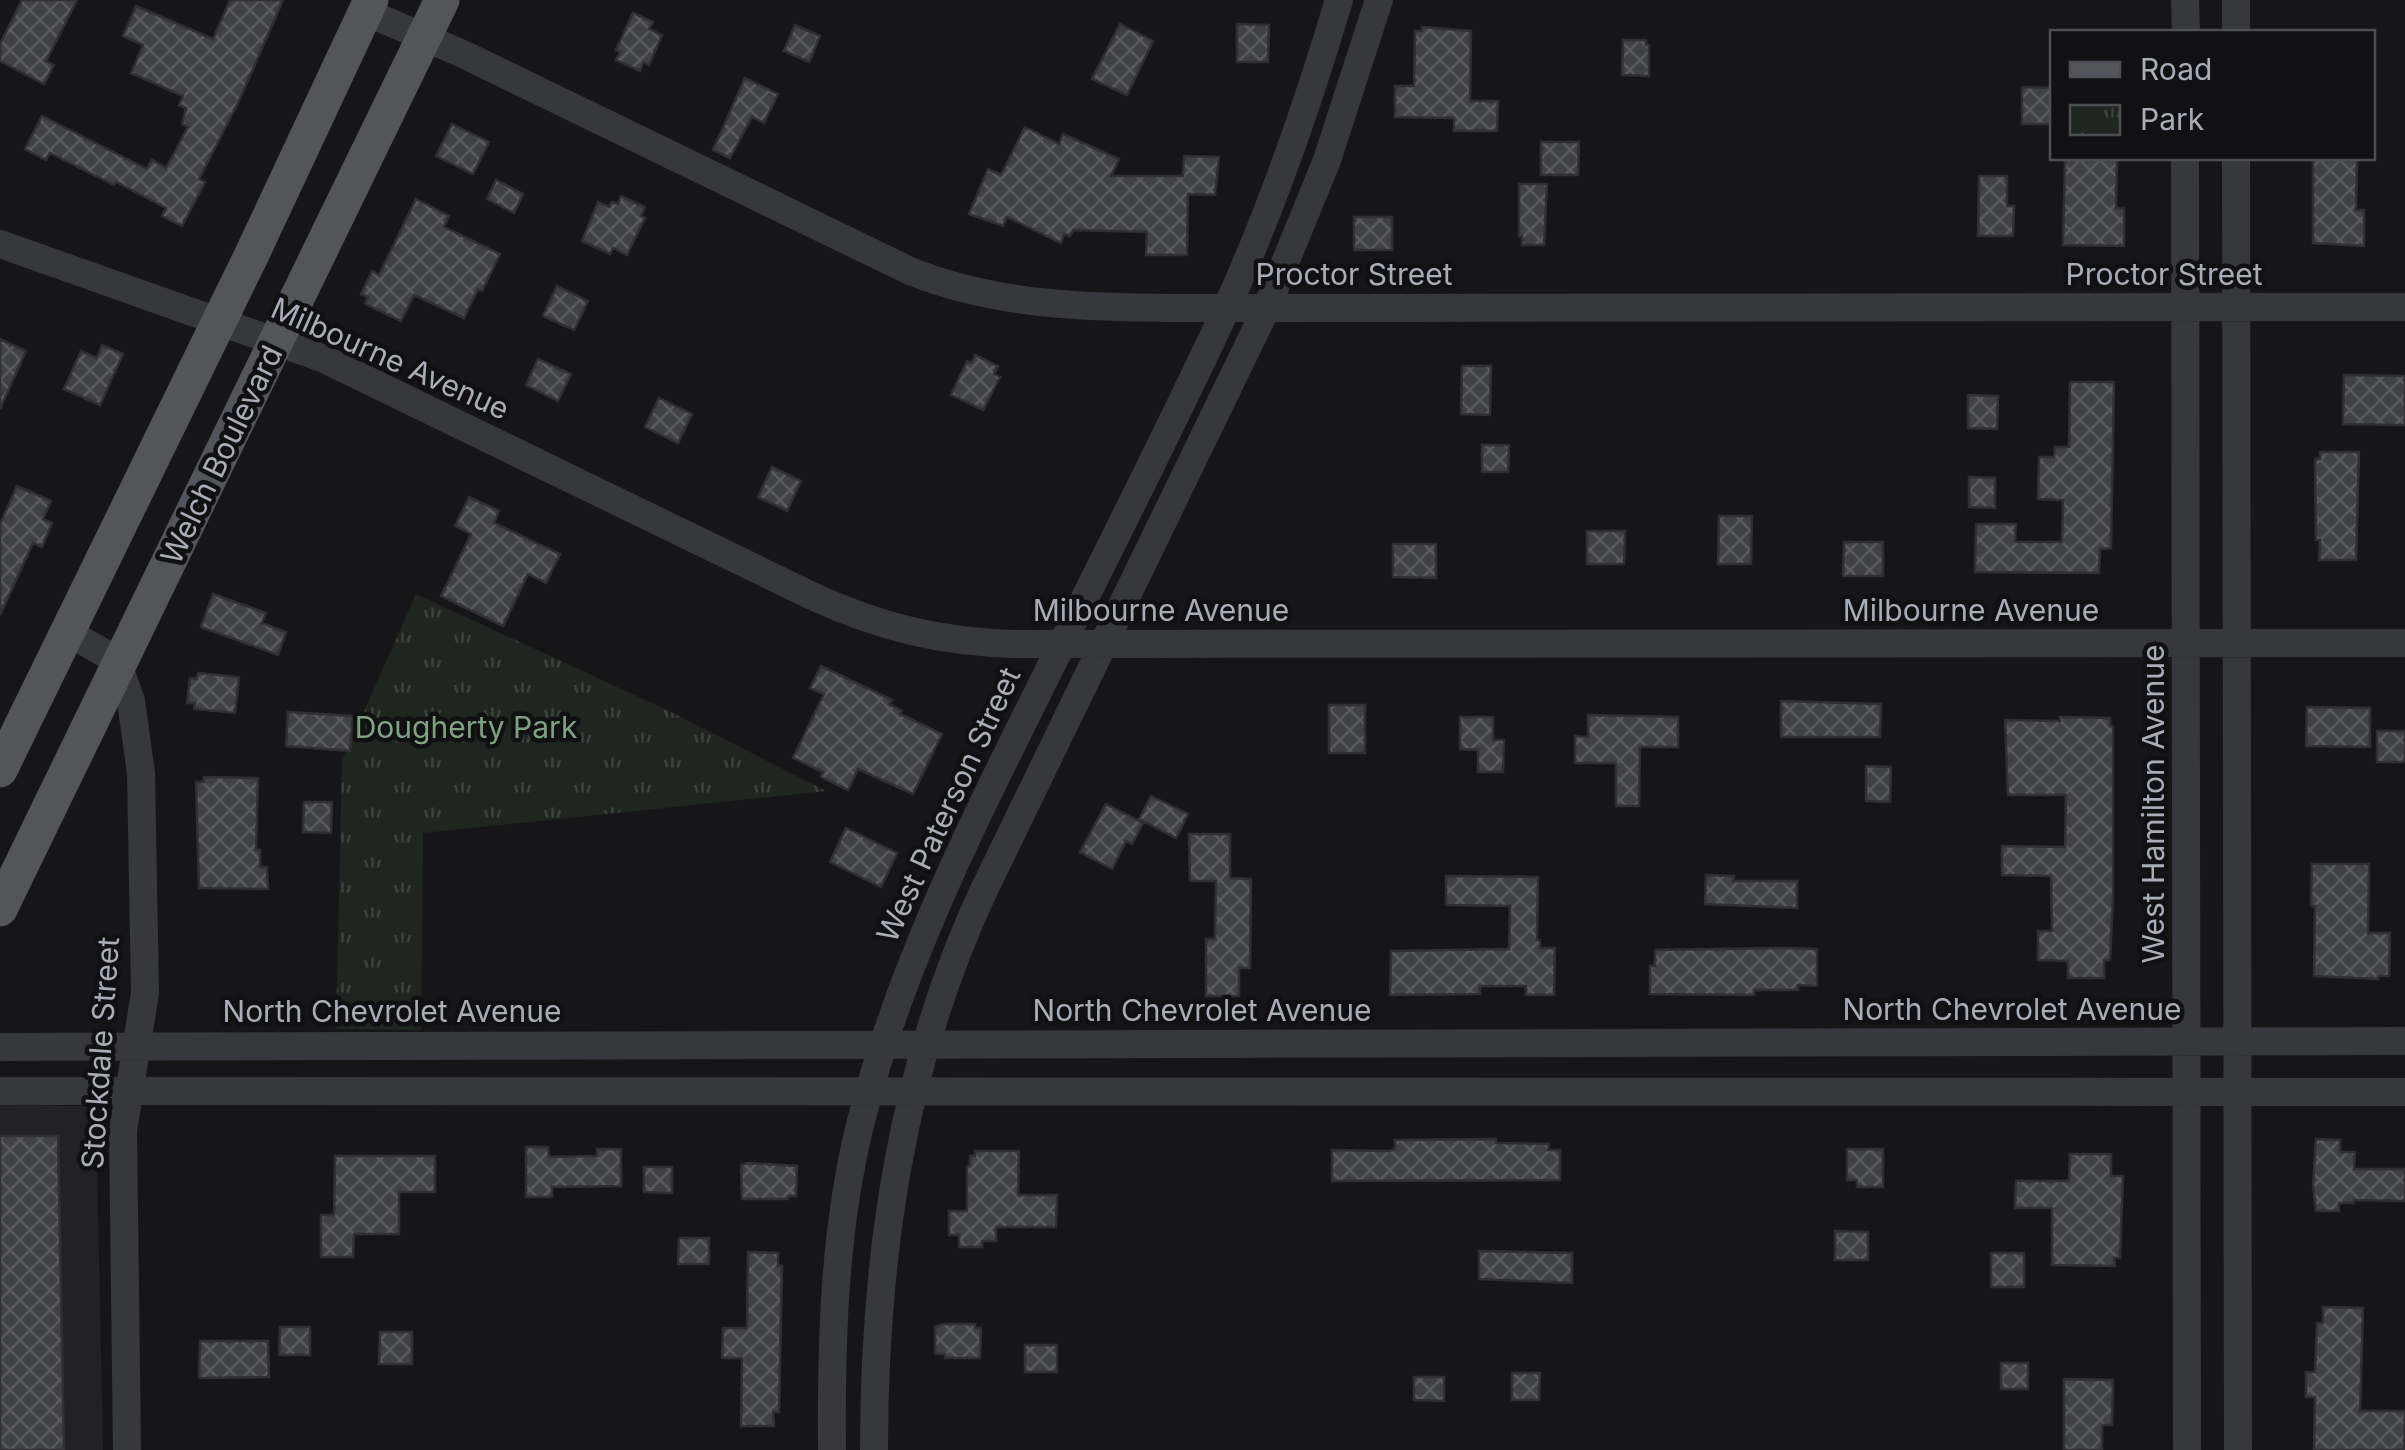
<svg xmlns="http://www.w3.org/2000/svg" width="2405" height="1450" viewBox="0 0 2405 1450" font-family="Inter,sans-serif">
  <defs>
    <pattern id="park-tufts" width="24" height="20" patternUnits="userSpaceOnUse" patternTransform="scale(2.5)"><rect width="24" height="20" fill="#1e261f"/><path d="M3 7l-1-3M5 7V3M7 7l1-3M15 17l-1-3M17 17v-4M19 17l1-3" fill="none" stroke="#3c433d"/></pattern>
    <pattern id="building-cross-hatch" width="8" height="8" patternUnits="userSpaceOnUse" patternTransform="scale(2.5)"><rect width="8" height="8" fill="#404145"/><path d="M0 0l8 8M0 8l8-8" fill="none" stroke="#595a5e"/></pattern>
  </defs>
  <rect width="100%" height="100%" fill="#161618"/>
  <path fill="#222225" d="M0,1105L96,1106L103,1450H0Z"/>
  <path fill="url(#park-tufts)" d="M416,594L671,712L826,791L423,833L421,1030L336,1029L342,761Z"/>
  <path fill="url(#building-cross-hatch)" stroke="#303034" stroke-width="2.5" d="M22,0H77L46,61L54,65L44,84L0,61V44Z
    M230,0H283L239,101L199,179L205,182L182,226L162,216L166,208L116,182L114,185L50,153L46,160L25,149L42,116L147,169L152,160L166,168L188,127L182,124L186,108L179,105L183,96L131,73L143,45L123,36L136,6L213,39Z
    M633,13L653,22L649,29L662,35L649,65L643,62L640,71L616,60L620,52L616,50Z
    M1120,24L1153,41L1127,95L1092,79Z
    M1237,24L1269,25L1268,62H1237Z
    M795,25L820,36L809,62L784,51Z
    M1422,27L1471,31L1470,101H1498L1497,131H1454V118L1395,117V86H1414L1415,31H1422Z
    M1623,40H1646V45H1649V76L1622,75Z
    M745,78L778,94L764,123L752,117L730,158L713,150Z
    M2022,87L2052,88V124H2022Z
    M452,124L489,142L473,174L436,156Z
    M1025,127L1059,144L1063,134L1119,159L1111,176H1183L1184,156L1219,157L1215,195L1188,194L1187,255H1146L1147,232L1073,230L1070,236L1064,234L1061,243L1007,217L1003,226L969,214L988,169L1001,175Z
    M1541,142H1579L1578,175H1541Z
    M2065,158H2117L2116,208H2124V246L2063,245Z
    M2313,158H2357L2356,210H2364V246L2313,243Z
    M1979,176H2007V206H2014L2013,236H1978Z
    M496,180L523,194L514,213L487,199Z
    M1519,184H1547L1544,245H1522V236H1519Z
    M621,196L645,207L641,216L645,218L627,255L613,248L610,254L582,241L598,202L609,207L612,202L618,204Z
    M416,199L449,216L444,227L500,254L482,291L478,289L464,318L414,295L401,321L365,304L368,297L361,294L372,271L379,275Z
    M1354,217H1392V250H1354Z
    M557,286L588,301L574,330L543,316Z
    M0,339L26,351L0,409Z
    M102,345L123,354L100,405L64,389L81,351L97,358Z
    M975,355L998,366L994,374L1000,377L983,410L951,395L967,361L972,363Z
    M538,359L571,374L558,401L526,385Z
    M1462,366H1491L1490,415L1461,414Z
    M2344,375L2405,376V425L2343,424Z
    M2070,382H2114L2111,548L2100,549L2099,573L1975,572L1976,524H2016L2015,542H2062L2063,500L2038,499L2039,457H2054L2055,447H2069Z
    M1968,395L1998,396L1997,429L1968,428Z
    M659,398L692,414L678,443L645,427Z
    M1482,445H1509L1508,472H1482Z
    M2320,452H2359L2356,560H2319L2320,540H2316L2315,459H2320Z
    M772,467L801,481L787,511L758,497Z
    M1969,477L1995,478V508L1969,507Z
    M17,486L51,501L43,519L52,523L42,547L33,543L0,615V524Z
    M469,497L499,511L494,523L560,554L546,583L528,574L503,626L441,596L471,534L455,526Z
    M1719,516H1752L1751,564H1718Z
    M1587,531H1625L1624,564H1587Z
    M1844,542H1883V576H1843Z
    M1393,544H1436V578L1393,577Z
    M213,594L266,613L262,623L286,632L278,655L201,627Z
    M821,666L892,700L889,704L902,711L900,714L942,734L913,794L858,769L848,790L821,777L823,772L793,758L824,694L810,688Z
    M198,673L239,677L235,713L194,709L195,703H187L190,678L197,679Z
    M1781,701L1881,704L1880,737H1781Z
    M1329,705H1365V753H1329Z
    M2307,707L2370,708V747L2306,746Z
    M288,712L353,716L350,751L286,746Z
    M1588,715L1678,717V747H1640L1639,806H1616V763H1575V736L1588,737Z
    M1460,717H1493V740H1504L1503,772H1478V750L1460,749Z
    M2060,717L2110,718V726H2113V896L2110,960H2104V978H2068V961L2038,960V931H2052L2051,876L2002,875V846L2065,847L2066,795H2008L2005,720L2060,721Z
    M2377,731H2405V762H2377Z
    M1866,766L1891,767L1890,802L1866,801Z
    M204,777L258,778L256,850H260V867H267L268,889L199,888L196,782H204Z
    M1151,796L1188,814L1176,838L1139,819Z
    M304,802H332L331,833L303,832Z
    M1106,804L1143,823L1132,844L1126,841L1112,869L1080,852Z
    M846,828L897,853L881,887L830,862Z
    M1189,834H1230V878L1251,879L1250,968H1239V996H1206V939H1215L1216,881H1190Z
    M2312,864H2369L2368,933H2390L2389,976H2378V979L2314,976L2315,906H2311Z
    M1706,875L1734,876L1733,881H1797V908L1705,904Z
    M1446,876L1538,877L1537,940H1540V948H1555L1554,995H1526V986H1480V994L1390,995L1391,951L1509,949L1510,906L1446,905Z
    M1782,948L1817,949V986L1798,985V990H1754V995L1650,994V966H1655V950Z
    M0,1136H58L64,1450H0Z
    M1496,1139V1143L1549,1144L1548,1150H1560V1180L1332,1181V1150L1390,1151L1395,1149V1140Z
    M2316,1139L2340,1140V1152H2355L2354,1169H2405V1201L2354,1200V1203H2339V1211H2316L2313,1185Z
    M526,1147H548L549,1157L597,1156V1149H621V1186L552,1187V1197H526Z
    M1847,1149H1883V1187H1857V1180H1847Z
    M975,1151H1019L1018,1195H1057L1056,1227H996V1241H982V1247H959V1235H949V1211H967V1166H970V1156H975Z
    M2070,1154H2111V1176H2123L2120,1258H2114L2115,1266L2052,1265V1208H2015L2016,1181H2069Z
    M335,1156H435V1192H399V1234H354L353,1257H321V1215H334Z
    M748,1163L797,1166L796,1196H788V1199H742L741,1165Z
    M644,1167H672V1193L644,1192Z
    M1835,1231L1868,1232V1260H1835Z
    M679,1238H709V1264H678Z
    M1479,1251L1572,1253V1283L1479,1279Z
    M748,1252L778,1253V1266H782L779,1412H773L774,1426H741L742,1358H722L723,1328H747Z
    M1991,1253H2024V1287H1991Z
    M2323,1307L2363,1308L2360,1411H2405L2404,1450H2314L2315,1397H2306V1372H2315L2317,1323H2323Z
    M943,1324H975V1328H981L980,1358H945V1354H935V1327Z
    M280,1327H310V1355H279Z
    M380,1332H412V1364H379Z
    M200,1341H268L269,1377L199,1378Z
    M1025,1345H1057V1372H1025Z
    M2001,1363H2028V1389H2001Z
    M1512,1373H1540L1539,1400H1512Z
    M1414,1377H1444V1401L1414,1400Z
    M2064,1379L2113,1380L2112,1425H2102V1450H2064Z"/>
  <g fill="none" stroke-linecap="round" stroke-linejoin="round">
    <path stroke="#37383d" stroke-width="28" d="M2185,0L2186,32
      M2236,0V32
      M366,12L465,55L910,271C997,306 1087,307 1179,308L2405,307
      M2185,158L2187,1450
      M2236,158L2238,1450
      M0,244L322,358L812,596C879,627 941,642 1015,644L2405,643
      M67,632L106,654L119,667L131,701L141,773L145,993L123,1131L127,1450
      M0,1047L2405,1041
      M0,1091L2405,1092
      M832,1450C831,1341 834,1231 860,1125C900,964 975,819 1048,672C1108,551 1170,430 1227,307C1272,208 1308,104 1339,0
      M874,1450C874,1258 901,1068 983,892L1267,307L1327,160L1379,0"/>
    <path stroke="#53555c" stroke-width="35" d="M0,770L252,254L371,0
      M0,909L442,0"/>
  </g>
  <g text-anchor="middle" stroke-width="9" stroke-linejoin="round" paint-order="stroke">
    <g font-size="30" fill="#a8adb8" stroke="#111113">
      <text x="1354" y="285">Proctor Street</text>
      <text x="2164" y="285">Proctor Street</text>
      <text transform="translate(390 359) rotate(24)" y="10">Milbourne Avenue</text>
      <text transform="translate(222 455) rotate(-64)" y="10">Welch Boulevard</text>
      <text x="1161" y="621">Milbourne Avenue</text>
      <text x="1971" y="621">Milbourne Avenue</text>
      <text transform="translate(2154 804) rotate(-90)" y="10">West Hamilton Avenue</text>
      <text transform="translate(949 805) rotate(-65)" y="10">West Paterson Street</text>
      <text x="2012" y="1020">North Chevrolet Avenue</text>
      <text x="1202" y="1021">North Chevrolet Avenue</text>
      <text x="392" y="1022">North Chevrolet Avenue</text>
      <text transform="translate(101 1053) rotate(-86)" y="10">Stockdale Street</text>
    </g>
    <g font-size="30" fill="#7fa381" stroke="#111113">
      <text x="466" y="738">Dougherty Park</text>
    </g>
  </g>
  <rect x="2050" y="30" width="325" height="130" fill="#111113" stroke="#4d4f55" stroke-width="2.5"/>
  <rect x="2070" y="62" width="50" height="15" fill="#53555c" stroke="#4d4f55" stroke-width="2.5"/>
  <text x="2140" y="80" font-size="30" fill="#a8adb8">Road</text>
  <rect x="2070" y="105" width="50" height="30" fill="url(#park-tufts)" stroke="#4d4f55" stroke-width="2.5"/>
  <text x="2140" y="130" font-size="30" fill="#a8adb8">Park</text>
</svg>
